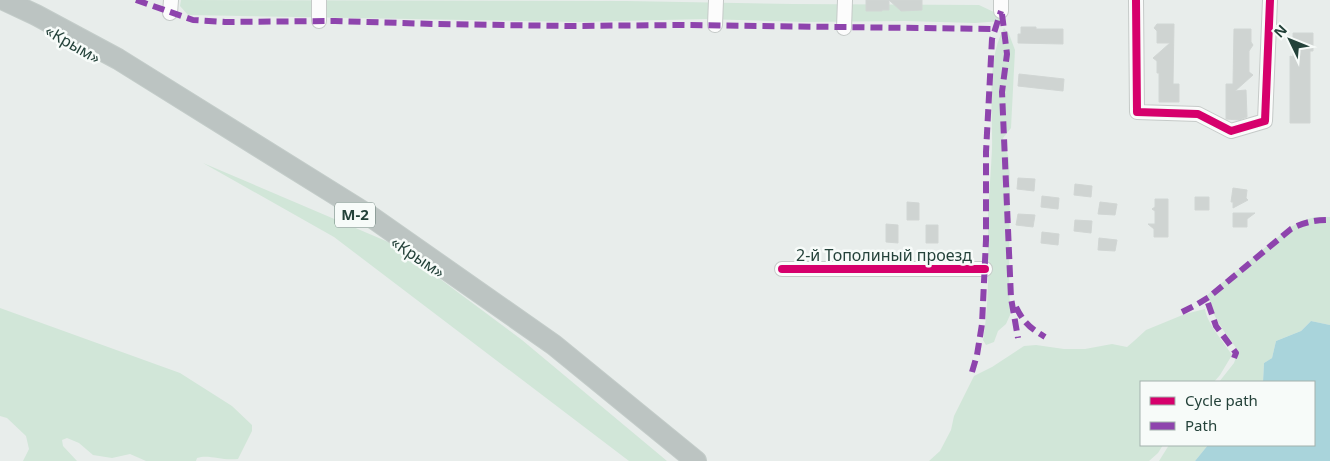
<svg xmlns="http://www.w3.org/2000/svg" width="1330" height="461" viewBox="0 0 1330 461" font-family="'Noto Sans',sans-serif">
  <rect width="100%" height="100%" fill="#e8edeb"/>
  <path fill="#d1e6d8" d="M181,0L627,1L793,4L979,5L998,14L1001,21L975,23L905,21L804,22L705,19L579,22L188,15L180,6Z
    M1004,28L1009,34L1015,50L1011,128L1003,138L1009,159L1010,187L1009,273L1010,315L1006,324L998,331L994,342L986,345L983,340C990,298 988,257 988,214C989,193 991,171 992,149C993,113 986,60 1004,28Z
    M203,163L393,244L522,340L667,461H629L334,237Z
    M1315,217H1330V325L1311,321L1301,331L1276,341L1272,358L1264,363L1263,382H1219L1234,363L1238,351C1229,337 1218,325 1212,310C1210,304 1211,300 1206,296L1288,229L1299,222Z
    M0,308L180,373L232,406L252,425V431L238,459C221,461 209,454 197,458L196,461H146L130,454L112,458L93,455L79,443L67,438L62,440L63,446L77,461H23L29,449L26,436L7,418L0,416Z
    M1205,309C1207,324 1224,342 1232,355L1220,375L1214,382H1141V445H1163L1158,453L1149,461H929L940,451L951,430L954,416L974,376L992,367L1024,346L1036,345L1064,349H1085L1112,344L1127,347L1134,341L1146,330L1185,314Z
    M1169,445H1208L1195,461H1159Z"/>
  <path fill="#a9d4db" d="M1311,321L1330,325V461H1195L1208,445H1314V382H1263L1264,363L1272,358L1276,341L1301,331Z"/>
  <path fill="#cfd4d2" stroke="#d1d6d4" d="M866,0H889V10H882V11H866Z
    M889,0H922V10L901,11Z
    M1157,24H1174L1173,84H1179V102H1159V73H1157V61L1153,58L1170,43H1157V31L1154,28Z
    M1021,27H1036V29H1063V44L1018,43V34H1021Z
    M1234,29H1251V42L1253,45L1249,51V72L1253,75L1235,91L1246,90L1247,117L1239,120L1226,119V84H1233Z
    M1293,33H1313V51H1310V123H1290V56L1293,57Z
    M1019,74L1064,79L1063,91L1018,86Z
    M1018,178L1035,179L1034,191L1017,189Z
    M1075,184L1092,186L1091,197L1074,195Z
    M1233,188L1247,190L1246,198L1248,200L1233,208V202H1231Z
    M1042,196L1059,198L1058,209L1041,207Z
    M1195,197H1209V210H1195Z
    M1155,199H1168V237H1154V229L1148,224H1155V211L1152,209L1155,207Z
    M907,202L919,203V220H907Z
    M1100,202L1117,204L1115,215L1098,214Z
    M1233,213H1255L1247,219V227H1233Z
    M1018,214L1035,215L1033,227L1016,225Z
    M1075,220L1092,221L1091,233L1074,231Z
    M886,224L898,225V243L886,242Z
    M926,225H938V243H926Z
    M1042,232L1059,234L1058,245L1041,243Z
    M1099,238L1117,240L1115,251L1098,250Z"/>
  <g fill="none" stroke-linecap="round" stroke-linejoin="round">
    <g stroke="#c5cac8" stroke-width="16">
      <path id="minor" d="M1001,0V11
        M1136,0L1137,112L1198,114L1231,131L1265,121L1270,0
        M170,13L171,0
        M319,21V0
        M715,25L716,0
        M844,28L845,0
        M782,269H985"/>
    </g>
    <g stroke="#c3ccc9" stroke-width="22">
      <path id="highway" d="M4,0L36,15L118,59L370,216L554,345L696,461"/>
    </g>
    <use href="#minor" stroke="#fcfcfc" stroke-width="14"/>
    <use href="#highway" stroke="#bcc4c2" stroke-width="20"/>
    <path stroke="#8e44ad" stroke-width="6" stroke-dasharray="12 6" stroke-linecap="butt" d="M136,0L193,20L225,22L335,21L434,24L569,26L683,25L995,29
      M1002,14L1007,54L1002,92L1011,298L1018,338
      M1208,303L1216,326L1236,353L1234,358
      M1016,307C1024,323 1030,328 1045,337
      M1182,312L1196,305L1209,297L1291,229C1304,222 1315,220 1330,220
      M972,372L977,355L982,324L986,240V152L992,39L1001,11"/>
    <g stroke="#f7fbf9" stroke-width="11">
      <path id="cycleway" d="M1136,0L1137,112L1198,114L1231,131L1265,121L1270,0
        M782,269H985"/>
    </g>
    <use href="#cycleway" stroke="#d6006c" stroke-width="8"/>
  </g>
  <g text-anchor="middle" stroke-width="5" stroke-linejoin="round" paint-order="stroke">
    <rect fill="#f7fbf9" stroke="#637a73" stroke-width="1" x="335" y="202.5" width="40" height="25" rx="4"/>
    <g font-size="15" font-weight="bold" fill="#24423a">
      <text x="355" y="220">М-2</text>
    </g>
    <g font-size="16" fill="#24423a" stroke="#f7fbf9">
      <text transform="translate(73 44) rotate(30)" y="6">«Крым»</text>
      <text x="884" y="261">2-й Тополиный проезд</text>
      <text transform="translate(418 257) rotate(34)" y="6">«Крым»</text>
    </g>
  </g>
  <rect x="1140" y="381" width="175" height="65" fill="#f7fbf9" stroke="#a3b1ad"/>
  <rect x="1150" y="397" width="25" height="8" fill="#d6006c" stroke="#a3b1ad"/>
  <text x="1185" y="406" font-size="15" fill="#24423a">Cycle path</text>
  <rect x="1150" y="422" width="25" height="8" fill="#8e44ad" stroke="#a3b1ad"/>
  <text x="1185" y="431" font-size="15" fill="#24423a">Path</text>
  <g transform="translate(1290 40) rotate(313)" stroke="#f7fbf9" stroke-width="4" paint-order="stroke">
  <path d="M0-4L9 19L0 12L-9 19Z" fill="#24423a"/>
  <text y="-8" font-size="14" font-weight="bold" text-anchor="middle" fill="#24423a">N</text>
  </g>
</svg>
